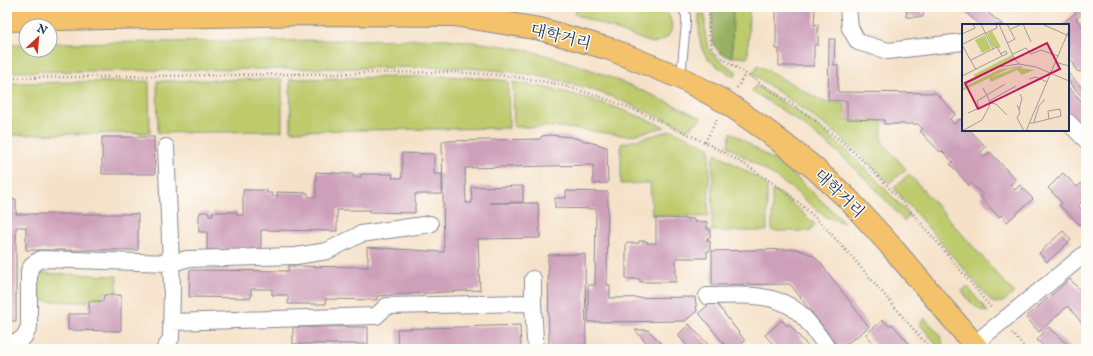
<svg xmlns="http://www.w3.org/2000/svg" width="1093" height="356" viewBox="0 0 1093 356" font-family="'IM FELL English','Noto Serif KR',serif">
  <rect width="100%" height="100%" fill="#fdfcf7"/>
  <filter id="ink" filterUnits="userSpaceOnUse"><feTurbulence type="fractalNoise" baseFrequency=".025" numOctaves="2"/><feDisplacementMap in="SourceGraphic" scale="8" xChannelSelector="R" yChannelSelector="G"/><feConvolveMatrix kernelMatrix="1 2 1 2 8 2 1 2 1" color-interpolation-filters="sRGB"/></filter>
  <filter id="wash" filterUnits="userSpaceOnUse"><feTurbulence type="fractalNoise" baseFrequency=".012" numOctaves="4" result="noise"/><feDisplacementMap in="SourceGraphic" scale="16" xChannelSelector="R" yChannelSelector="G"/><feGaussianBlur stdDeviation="0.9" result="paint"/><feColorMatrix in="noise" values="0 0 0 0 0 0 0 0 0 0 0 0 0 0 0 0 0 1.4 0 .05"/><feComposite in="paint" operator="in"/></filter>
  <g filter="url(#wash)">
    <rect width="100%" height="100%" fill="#f5e1c8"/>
    <path fill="#bdcb6d" stroke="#6c7d66" d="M580,7H660C678,18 675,42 652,43L579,16L576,14L575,12Z
      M733,7H749L748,57H732Z
      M699,14H705C705,51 706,52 737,72L734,77C700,56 699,54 699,14Z
      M447,39C481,43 516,46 549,56C602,71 652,95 702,118L687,130C652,114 617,97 580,86C537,73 492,69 447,67L7,72V44H26V50H50V43Z
      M758,65L824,102L845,103V120L882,121V142L906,169L889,183L860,154L829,128L753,74Z
      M447,76L478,78L508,81L509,128L291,131L290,79Z
      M282,79V131L158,133L157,81Z
      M149,81L150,133L7,135V83Z
      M513,82C568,90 614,105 665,127L629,136L560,127H514Z
      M756,85C776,98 796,110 815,124C850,151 880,183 910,216L904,221C876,188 846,157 811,131C793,116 772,104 752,91Z
      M673,130L710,148L708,217L652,215L650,183L621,184V144Z
      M731,132L785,168L808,188L845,223L825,217L795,191L774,176L728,146Z
      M716,153L762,181L767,186V231H712L713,158Z
      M909,174L1014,293L1003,302L993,303L894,188Z
      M772,191L781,194L815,224L810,231H772Z
      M39,273L117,276V294L102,293V300L88,299L87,302L39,301Z
      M967,286L988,312C976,311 969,300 962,291Z
      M925,318C932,327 946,337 942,349H940L919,323Z"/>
    <path fill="#96af60" stroke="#586f5f" d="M712,7H733L732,57C729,56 725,56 722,54C707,45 712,22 712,7Z"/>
    <g id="blocks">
      <path fill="#cd9fb9" d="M776,7H815L814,25L818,24V45H814V66H779V49H776Z
        M907,7H924L923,17H906Z
        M969,7H981L1003,25H980L965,12Z
        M1081,7H1086V10L1076,19L1083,27L1085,25L1086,26V77L1080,71L1078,72L1073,66L1075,65L1070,59L1068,61V25H1062Z
        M829,39H835L834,65H838V92L936,93L956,114L950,119L954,124L960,119L963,122V130H970L986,147L981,152L984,157L990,152L1016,180L1010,185L1015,190L1020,185L1033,199L1007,222L1001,215L999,217L980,197L983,195L971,183L969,185L950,164L953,162L942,151L940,152L920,131L923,129L918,124H884V120L847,119V101L828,100Z
        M1068,73L1086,92V101L1068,81Z
        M1068,87L1086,106V134L1068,116Z
        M549,135L571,137L607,147L608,183L593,184V165L465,168L466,203H472L471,187L523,186V202L490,203H538L540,238L478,239L480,290L377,296V300L325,299L326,304H288V295H272V289H251V298L189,297L190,270L289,271L288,266L368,267V256L367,255V247L444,252L442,141L540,139L542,136Z
        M102,137H154L155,174H102Z
        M402,153L434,154V174H442V194H415V213L370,212V210H337V231L261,230V250H207V232H199V215L200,214V212H209V215H213L212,212H237V215H243V190H267V193H272V196L277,197V192L308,193V197H316V172L353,174V177H361V174H393L392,178H402Z
        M1063,173L1077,187L1086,179V201L1083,204L1081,202L1078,206L1084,212L1086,211V223L1082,227L1059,205L1062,203L1048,188Z
        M566,191L608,192L607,285H610V298L695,297L697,311L685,321L588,322V285H595L596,209L555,208V198H566Z
        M7,199H16V214H138V250H26V227H16V321H7Z
        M656,218L694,219V222H707V229H710V238H707V241H710V251H707V258H676V282H640V279H626V243H639V241H647V243H656Z
        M1063,231L1071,240L1047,262L1039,253Z
        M796,249L805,252L814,256L820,262L869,327L840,349L790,284L712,285V251Z
        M585,254L586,349H549L548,255Z
        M1070,279L1086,297V324L1084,326L1068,306L1039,332L1026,317Z
        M104,295H121V331L68,330V314H89V301H103Z
        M714,300L745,341L736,349H728L699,313Z
        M782,320L787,326L789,324L810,349H777L765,335Z
        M883,320L889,326L892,324L912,347L910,349H878L866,334Z
        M689,324L712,349H690L678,335Z
        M520,325L521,349H398L397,329Z
        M293,327H368V344H293Z
        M1048,327L1072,349H1047L1037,340Z
        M635,330H648L662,344L657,349H652Z"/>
    </g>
  </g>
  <g filter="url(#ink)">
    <use href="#blocks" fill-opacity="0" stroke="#888893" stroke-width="1"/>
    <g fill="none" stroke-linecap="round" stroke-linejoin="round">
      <g stroke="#888893" stroke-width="10">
        <path id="lane" d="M681,7L686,15V23L681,76
          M484,12L514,7"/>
      </g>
      <g stroke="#888893" stroke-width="18">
        <path id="street" d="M848,7L850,28L858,42L888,51L963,42
          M1068,122L1086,140
          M533,279V303L535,340
          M707,296C736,296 773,291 797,311C809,321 819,336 828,349
          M171,322L376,316L387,306L533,303
          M7,342H17L24,337L29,327V271L33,264L41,259L171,263L187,259L296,256L327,251L361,234L430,224
          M165,349L171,338L172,286L166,147
          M968,349L1086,253"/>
      </g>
      <g stroke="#888893" stroke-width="24">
        <path id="primary" d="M7,20L310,14L454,15L540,29L610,49L681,78L727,103L767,131L813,167L848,199L889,244L978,349"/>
      </g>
      <path stroke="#888893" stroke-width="2.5" stroke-dasharray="1 3" stroke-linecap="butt" d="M709,7V36L712,49L719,56C766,88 819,119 860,158C908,204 950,258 992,309
        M7,78L447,72C490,74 536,77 578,90C607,98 635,110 662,122C713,145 764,172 806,209C823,224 837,241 852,257C878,287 904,318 930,349
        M737,88L745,74
        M705,142L717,119
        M1012,333L1026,349"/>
      <use href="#lane" stroke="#fff" stroke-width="8"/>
      <use href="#street" stroke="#fff" stroke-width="16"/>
      <use href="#primary" stroke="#f3c26a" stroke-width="22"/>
    </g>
  </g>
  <g text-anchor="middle" stroke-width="3" stroke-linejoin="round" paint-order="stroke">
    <g font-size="16" fill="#1b2f5e" stroke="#fdfcf7">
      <text transform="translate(561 36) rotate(14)" y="6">대학거리</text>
      <text transform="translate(840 193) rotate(44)" y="6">대학거리</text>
    </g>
  </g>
  <g transform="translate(962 24)">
    <rect width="107" height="107" fill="#f5e1c8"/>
    <path d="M30,7L39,23L37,24L31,23L25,10ZM23,11L29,25L20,29L13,16ZM50,31L51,34L14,53L11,51ZM60,42L59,44L72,46L60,51L55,46L29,58L27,54L54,44L46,45L0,67V64L38,45Z" fill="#bdcb6d"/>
    <path fill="none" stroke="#9e9a9e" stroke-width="1" d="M37,0L52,34M45,0L53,15L45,19M61,0L69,18M80,0L107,12M49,5L60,0M24,9L35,4L34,0M0,10L13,4L11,0M1,20L23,9M0,21L14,46M38,30L44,27L45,30L40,32M51,30L64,24L69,30L79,26L96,32M9,36L31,25M93,38L107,42M40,42L52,34L57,40M0,52L40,32L35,23L31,25L19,0M67,55L74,53L85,58M0,62L37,43L57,40L74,43L107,57M27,77L54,62M28,79L34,80L45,91M55,81L58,88L55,94L62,107M57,86L60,74L58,70M6,89L17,84L15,77L43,60M72,98L77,82L83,75M68,99H71L99,92L98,85L86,87L87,95M0,107L20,96L27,83L28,78L21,64M64,107L107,6"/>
    <path fill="#c2185b" fill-opacity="0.15" stroke="#c2185b" stroke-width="2" d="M85,19L98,45L16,85L3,59Z"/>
    <rect width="107" height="107" fill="none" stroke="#1b2f5e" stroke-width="2"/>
  </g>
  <rect width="1093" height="356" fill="none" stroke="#fdfcf7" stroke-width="24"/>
  <g transform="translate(38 38) rotate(26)"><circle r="19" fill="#fdfcf7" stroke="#a3aaba"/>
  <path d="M0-3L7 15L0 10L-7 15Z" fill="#c8321e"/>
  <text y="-6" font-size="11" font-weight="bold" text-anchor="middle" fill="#1b2f5e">N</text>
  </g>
</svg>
